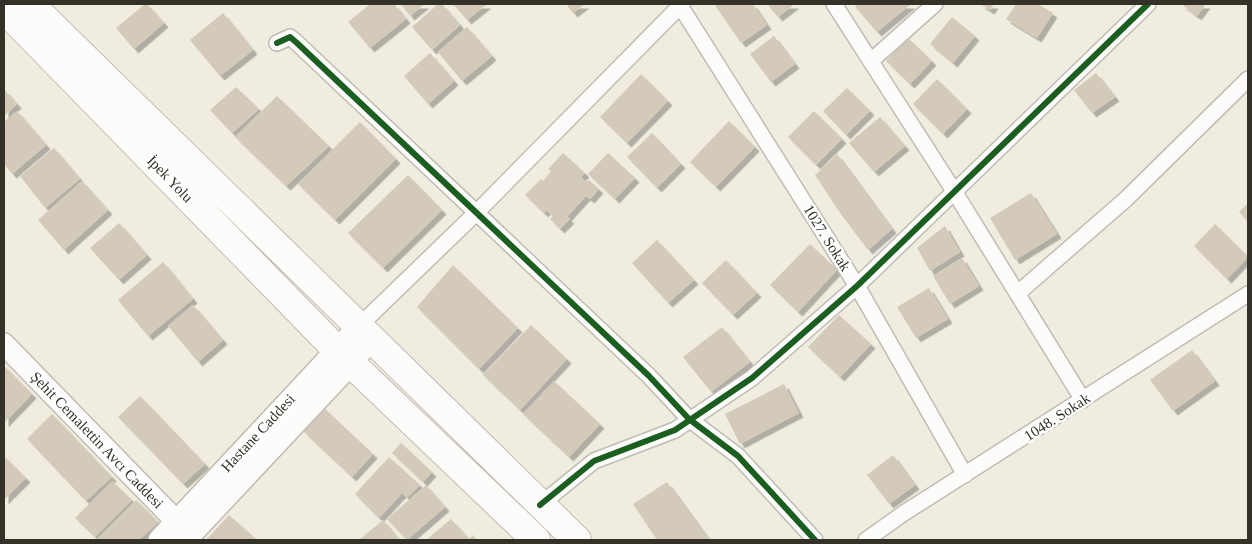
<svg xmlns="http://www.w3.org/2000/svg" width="1252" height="544" viewBox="0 0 1252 544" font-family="Georgia,serif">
  <defs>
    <filter id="shadow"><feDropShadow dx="4.5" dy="4.5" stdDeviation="0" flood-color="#0004"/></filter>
  </defs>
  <rect width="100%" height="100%" fill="#f0ede0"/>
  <path fill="#d4caba" filter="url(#shadow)" d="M145,4H147L164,23L134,49L116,28Z
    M370,4H394L406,19L370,48L348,22Z
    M401,4H425L410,16Z
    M438,4H442L460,25L432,50L412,27Z
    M453,4H487L467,20Z
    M566,4H585L573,13Z
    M714,4H753L767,25L741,43Z
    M767,4H795L778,17Z
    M858,4H911L877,32L855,7Z
    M980,4H994L990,10Z
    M1016,4H1038L1053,13L1037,38L1006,19Z
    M1181,4H1206L1197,16Z
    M223,13L253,50L220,76L190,40Z
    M952,17L975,36L953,63L930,44Z
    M467,27L492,56L462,81L438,52Z
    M774,36L795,64L771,82L750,54Z
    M908,38L932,61L910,84L886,61Z
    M430,53L454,81L428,104L404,76Z
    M1096,73L1115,97L1092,113L1074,90Z
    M641,74L668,101L627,143L600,117Z
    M937,79L967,109L943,134L913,104Z
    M236,87L259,109L232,133L210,110Z
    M847,88L870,111L846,135L823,111Z
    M4,89L17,104L4,116Z
    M277,96L329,146L286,186L235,137Z
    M17,111L46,145L12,174L4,164V122Z
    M814,111L842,139L816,165L788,137Z
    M880,117L905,146L874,172L849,143Z
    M729,121L755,147L716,187L690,162Z
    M360,122L396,159L335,220L298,184Z
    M652,133L681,164L657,188L627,157Z
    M54,148L80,179L45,208L20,176Z
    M563,153L585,173L581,177L586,182L589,180L599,189L590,199L586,196L567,217L570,219L560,229L550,219L553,216L546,210L544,213L525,195L541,179L543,181L551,171L548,169Z
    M608,153L635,178L615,199L588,174Z
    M837,154L892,229L868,250L840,213L815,175Z
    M408,175L442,210L383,268L348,233Z
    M82,181L108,210L64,250L38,220Z
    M1031,193L1057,234L1015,260L990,218Z
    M1248,203V222L1239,212Z
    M119,223L147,255L119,280L90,248Z
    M1215,224L1248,257L1227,279L1194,246Z
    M945,226L960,252L930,271L917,248Z
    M657,240L694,280L668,303L632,263Z
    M810,244L837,270L798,312L770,285Z
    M962,258L979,286L950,304L933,276Z
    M726,260L757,293L733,315L702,283Z
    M163,262L193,299L148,336L118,300Z
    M453,265L518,328L479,369L417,307Z
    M929,288L948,319L916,338L897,307Z
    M193,305L223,340L198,362L168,326Z
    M839,315L871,344L840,377L808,347Z
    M531,325L567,359L520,410L483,375Z
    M722,327L750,362L711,392L683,357Z
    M1192,350L1215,381L1173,411L1150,380Z
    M4,366L32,394L4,423Z
    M554,381L600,424L569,457L523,414Z
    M784,384L799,413L740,444L725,414Z
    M140,396L205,464L183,484L118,417Z
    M325,409L373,454L352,477L303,431Z
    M52,414L112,477L86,501L27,439Z
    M401,443L432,472L423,482L392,453Z
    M893,455L915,485L889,504L867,475Z
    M4,456L26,478L4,500Z
    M389,457L420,485L407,498L402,493L379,518L355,494Z
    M112,481L132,500L95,537L75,518Z
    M667,482L707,537L710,540H657L633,504Z
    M426,485L445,507L407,540L387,519Z
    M136,500L158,522L139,540H96Z
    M229,515L257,540H206Z
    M451,519L469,539L473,535L477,540H426Z
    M383,520L399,540H359Z"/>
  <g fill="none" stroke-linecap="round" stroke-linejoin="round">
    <g stroke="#bfbdb3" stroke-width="18">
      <path id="street" d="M679,4L857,286L965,475
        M834,4L954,191L1083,400
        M277,43L290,37L297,43L649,376L689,419L738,456L815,540
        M871,61L935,4
        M1018,293L1126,199L1248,79
        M358,327L477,212L682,4
        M540,505L594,461L675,430L752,378L857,286L1148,4
        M866,540L904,513L1248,294"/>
    </g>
    <g stroke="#bfbdb3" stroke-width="24">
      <path id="secondary" d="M4,344L177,522L181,535
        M159,540L358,327
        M186,540L352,363L371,339"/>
    </g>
    <g stroke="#bfbdb3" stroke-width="30">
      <path id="highway" d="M30,4L577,540
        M4,9L336,349L536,540"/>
    </g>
    <use href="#street" stroke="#fdfcfa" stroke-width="15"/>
    <use href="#secondary" stroke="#fdfcfa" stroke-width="21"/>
    <use href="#highway" stroke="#fdfcfa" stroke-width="28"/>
    <g stroke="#fff" stroke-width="9">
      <path id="cycleway" d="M277,43L290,37L297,43L649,376L689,419L738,456L815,540
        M540,505L594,461L675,430L752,378L857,286L1148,4"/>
    </g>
    <use href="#cycleway" stroke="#1b5e20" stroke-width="6"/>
  </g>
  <g text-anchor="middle" stroke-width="5" stroke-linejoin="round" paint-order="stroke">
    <g font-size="15" fill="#333128" stroke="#fff">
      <text transform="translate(170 179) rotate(46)" y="5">İpek Yolu</text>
      <text transform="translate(827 238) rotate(58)" y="5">1027. Sokak</text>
      <text transform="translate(1057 417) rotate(-33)" y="5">1048. Sokak</text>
      <text transform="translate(258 433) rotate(-47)" y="5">Hastane Caddesi</text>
      <text transform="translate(97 440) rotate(46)" y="5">Şehit Cemalettin Avcı Caddesi</text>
    </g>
  </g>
  <rect width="1252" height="544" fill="none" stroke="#333128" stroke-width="10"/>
</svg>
